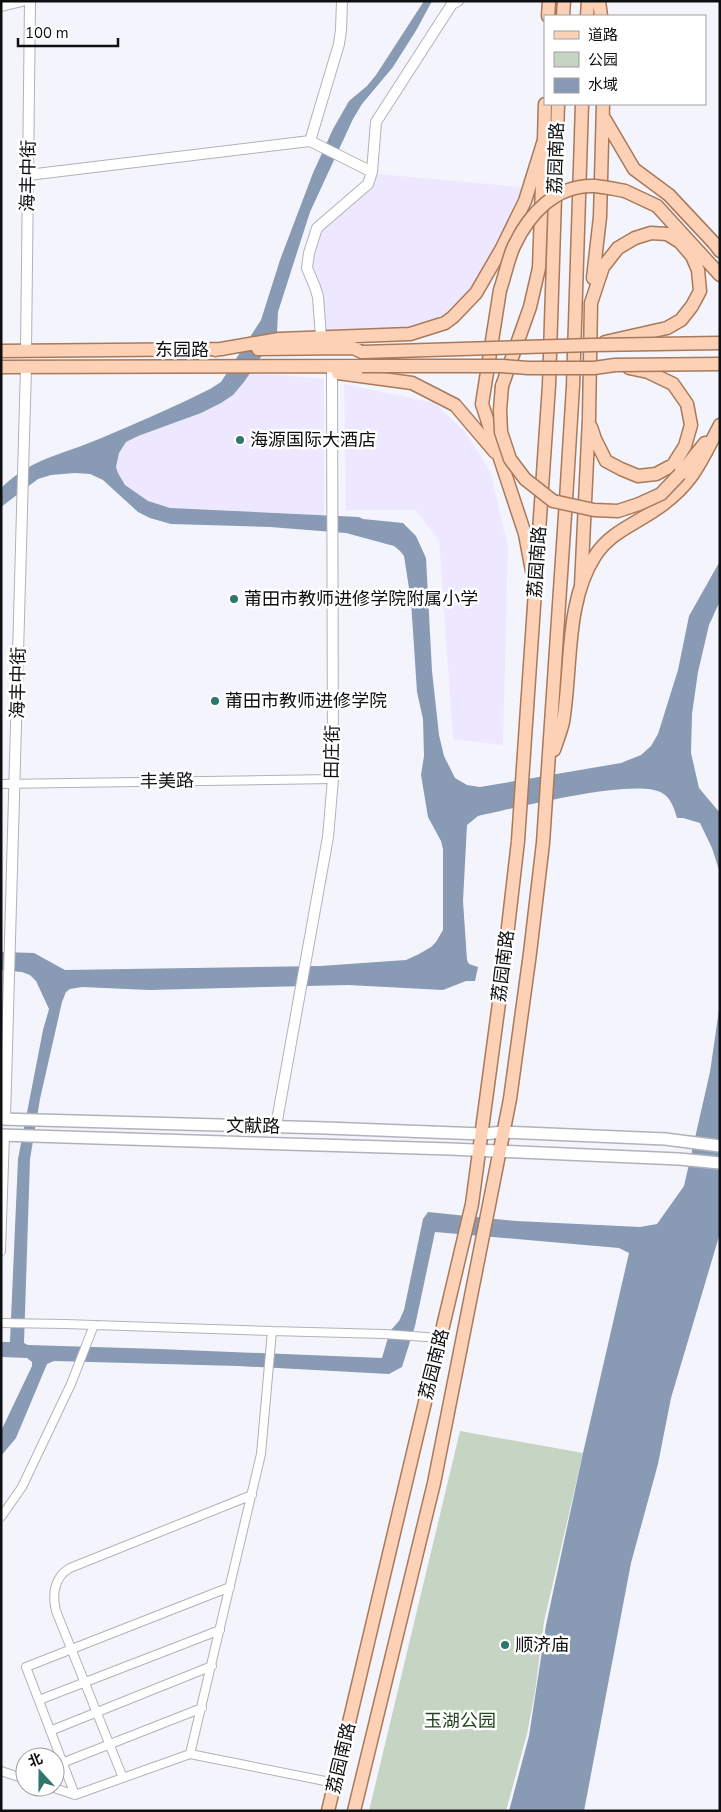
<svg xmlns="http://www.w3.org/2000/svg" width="721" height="1812" viewBox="0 0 721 1812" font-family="'Nunito Sans','Noto Sans SC',sans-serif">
  <rect width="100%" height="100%" fill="#f4f5fc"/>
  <path fill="#ede8ff" d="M378,174L522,187L502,235L475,288L452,314L406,328L326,332L319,287L311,261L321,232L374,184Z
    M246,372L324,379V526L140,508L110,460L117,443Z
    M344,384L435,403L465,432L490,471L508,546L503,745L453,739L439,540L415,510H346Z"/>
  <path fill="#c6d4c3" d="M460,1431L583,1453L544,1622L535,1692L527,1734L506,1811H369Z"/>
  <path fill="#889ab4" d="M424,1H432L417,29L393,67L362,104L353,119L310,212L278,312L277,333L244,382L233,395L221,403L201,413L138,436L126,442L119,453L116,467L118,473L125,485L148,501L170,508L359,517L363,519L403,523L416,536L426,558L432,671L439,735L444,756L455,778L467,785L480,787L621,763L641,755L651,746L658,734L678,670L689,616L720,561V601L709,625L698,672L692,714L691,753L699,788L720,813V873L712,848L700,823L683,818H677C674,808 671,798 662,793C636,777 512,809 478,816L467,825L463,901L467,960L469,964L478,967L475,981H466L443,990L348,985L149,990L82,987L70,989L66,992L62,1002L40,1099L30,1159L24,1343L28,1345L159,1349L382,1358L390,1331L399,1321L404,1310L423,1219L428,1212L516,1221L640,1227L657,1224L684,1186L710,1072L720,1003V1233L671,1398L658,1464L631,1563L584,1811H509L529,1736L546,1625L583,1453L629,1253L619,1248L435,1232L415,1326L402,1367L389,1374L238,1366L54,1361L47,1364L16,1438L1,1456V1431L32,1366V1362L27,1358L1,1357V1342H10L18,1159L43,1030L49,1009L36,981L30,975L22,972L1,970V952L34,953L65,970L320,966L406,960L419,954L431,947L436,942L443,930V849L441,841L428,817L421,775L424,756L423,719L417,692L411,601L404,556L400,551L394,546L346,533L270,527L171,524L150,518L138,512L103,480L90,474L75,473L51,475L38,479L1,507V488C32,458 61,455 99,439C137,423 174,407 210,389L221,382L261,320L280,260L313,173L333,129L349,101L367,86L376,75Z"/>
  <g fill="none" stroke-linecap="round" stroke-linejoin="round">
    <g stroke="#b1b2b9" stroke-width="10">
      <path id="minor" d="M1,784L333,779
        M1,1251L5,1135
        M1,1323L65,1324L272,1331
        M1,1517L22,1487L71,1384L94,1325
        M39,1700L220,1630
        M50,1731L212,1666
        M62,1763L202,1708
        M1,1771L25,1779
        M123,1778L56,1611C52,1595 54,1577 70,1568L252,1495
        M335,1783L190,1754L261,1454L272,1331L384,1334L440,1338
        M51,1787L75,1795L190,1754
        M75,1795L26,1667L230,1587"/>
    </g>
    <g stroke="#b1b2b9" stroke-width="12">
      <path id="tertiary" d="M1,6L22,1
        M310,141L372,172L368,184L317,228L309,253L307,268L315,287L318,297L321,337
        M372,172L376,122L452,4L458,1
        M28,175L310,141L339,44L341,30L342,1
        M26,351L30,1
        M5,1119L26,367
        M276,1126L328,837L333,779L332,372"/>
    </g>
    <g stroke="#b1b2b9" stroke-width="14">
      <path id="secondary" d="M1,1119L326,1128L482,1134L504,1132L665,1139L720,1146
        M1,1135L450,1149L679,1159L720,1163"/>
    </g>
    <g stroke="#a8795b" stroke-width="15">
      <path id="primary" d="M599,1L601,16
        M548,16L549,1
        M563,16L564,1
        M587,16L588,1
        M604,118L634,169L669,195L714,243L720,251
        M625,191L657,206L720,275
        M593,278L600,217L603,104
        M500,290L482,404L525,534L532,571
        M258,349L353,348L362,352
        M215,350L279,339L410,334L445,323L453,317L476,293L502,248L525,201L544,140L545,104
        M1,351L223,349
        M1,367L362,366
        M338,373L412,383L455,405L495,452
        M502,386L530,307L539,268L543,157
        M591,427L595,439L606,461L621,469L638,476L656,474L673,465L685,446L691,425L687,404L673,384L648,372L629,368
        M680,474L705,443
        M581,586L589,418L591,303L603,267L618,248L635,238L651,233L667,234L680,242L692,256L698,270L700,291L692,306L681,320L667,328L605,342
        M554,750C557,741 561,731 563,722C572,669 565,602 595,556C610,532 636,524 658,508C693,484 701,461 720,425
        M328,1811L472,1204L501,988L518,841L549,385L558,104
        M354,1811L434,1483L510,1099L530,953L543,843L566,500L573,386L582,104"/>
    </g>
    <use href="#minor" stroke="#fff" stroke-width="8"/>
    <use href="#tertiary" stroke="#fff" stroke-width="10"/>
    <use href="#secondary" stroke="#fff" stroke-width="11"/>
    <use href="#primary" stroke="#fdd1b5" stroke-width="12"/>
    <g stroke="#a8795b" stroke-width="15" stroke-linecap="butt">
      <path id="primary-bridge" d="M500,290C505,276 508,259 514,246C529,214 556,184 595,186C605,187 615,189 625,191
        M362,352L592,345L720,343
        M362,366H502L528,368H594L615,365L720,364
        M502,386L500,410L501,432L510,459L525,479L553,501L594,510L618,511L639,504L661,494L680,474"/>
    </g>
    <use href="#primary-bridge" stroke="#fdd1b5" stroke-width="12"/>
  </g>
  <g fill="#2e756c" stroke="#fff" stroke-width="2">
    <circle cx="240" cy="440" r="5"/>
    <circle cx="234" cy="599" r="5"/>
    <circle cx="215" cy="701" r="5"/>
    <circle cx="505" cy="1645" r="5"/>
  </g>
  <g text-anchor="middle" stroke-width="5" stroke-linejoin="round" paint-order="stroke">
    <g font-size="18" fill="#0e0f11" stroke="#fff">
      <text transform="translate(556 158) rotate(-88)" y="6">荔园南路</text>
      <text transform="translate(28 176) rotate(-89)" y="6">海丰中街</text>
      <text x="182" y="356">东园路</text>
      <text transform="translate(537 562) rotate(-86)" y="6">荔园南路</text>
      <text transform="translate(18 683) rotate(-89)" y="6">海丰中街</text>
      <text transform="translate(332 752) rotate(-89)" y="6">田庄街</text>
      <text transform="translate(167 781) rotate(-1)" y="6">丰美路</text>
      <text transform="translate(503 966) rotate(-83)" y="6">荔园南路</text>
      <text transform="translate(253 1126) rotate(1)" y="6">文献路</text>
      <text transform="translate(434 1364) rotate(-76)" y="6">荔园南路</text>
      <text transform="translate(341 1758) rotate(-77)" y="6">荔园南路</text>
    </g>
    <g font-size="18" fill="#0e0f11" stroke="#fff" text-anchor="start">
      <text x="250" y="446">海源国际大酒店</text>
      <text x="244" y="605">莆田市教师进修学院附属小学</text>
      <text x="225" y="707">莆田市教师进修学院</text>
      <text x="515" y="1651">顺济庙</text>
    </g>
    <g font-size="18" fill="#24451f" stroke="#fff">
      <text x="460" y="1727">玉湖公园</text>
    </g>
  </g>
  <rect width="721" height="1812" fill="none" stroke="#0e0f11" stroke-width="5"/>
  <rect x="544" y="15" width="162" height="90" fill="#ffffff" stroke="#9f9fa0"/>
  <rect x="554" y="31" width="25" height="8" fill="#fdd1b5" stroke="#9f9fa0"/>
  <text x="588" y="40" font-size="15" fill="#0e0f11">道路</text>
  <rect x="554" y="52" width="25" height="15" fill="#c6d4c3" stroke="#9f9fa0"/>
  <text x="588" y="65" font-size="15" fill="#0e0f11">公园</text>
  <rect x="554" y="78" width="25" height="15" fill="#889ab4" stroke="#9f9fa0"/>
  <text x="588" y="90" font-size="15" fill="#0e0f11">水域</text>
  <g transform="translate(40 1772) rotate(339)"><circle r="24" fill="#ffffff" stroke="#9f9fa0"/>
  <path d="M0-4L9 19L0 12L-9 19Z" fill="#2e756c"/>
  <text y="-8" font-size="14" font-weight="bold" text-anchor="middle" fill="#0e0f11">北</text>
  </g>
  <path d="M18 38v8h100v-8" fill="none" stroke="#0e0f11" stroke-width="2.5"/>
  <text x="25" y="38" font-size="15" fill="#0e0f11" stroke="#ffffff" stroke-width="4" paint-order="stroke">100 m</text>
</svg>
